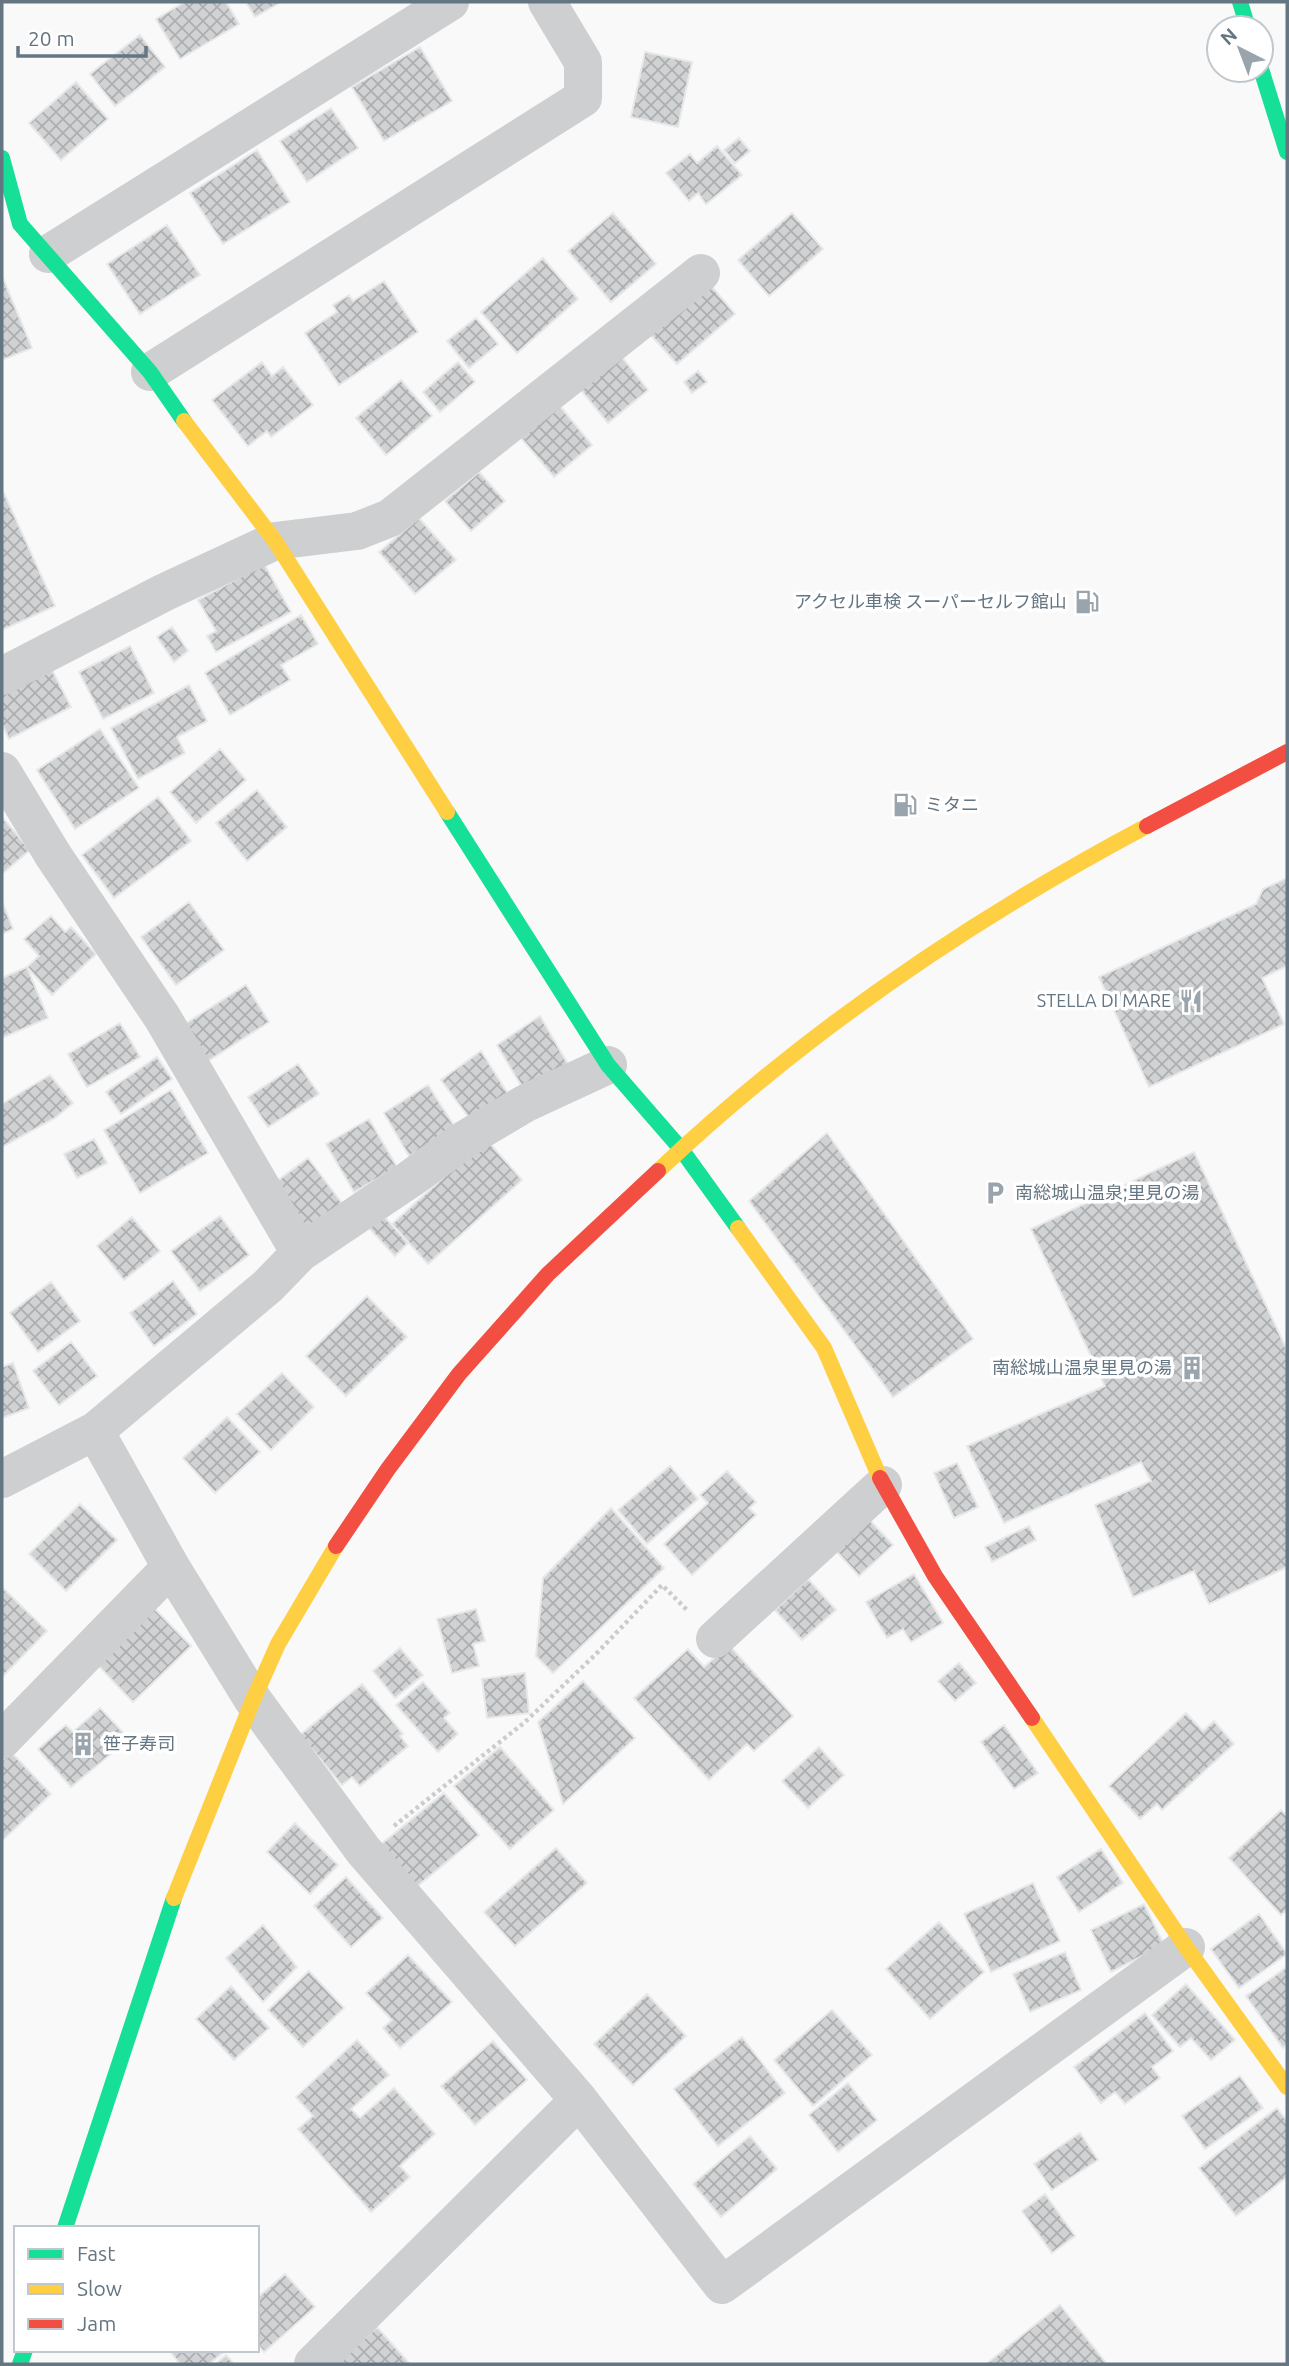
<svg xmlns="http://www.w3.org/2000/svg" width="1289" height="2366" viewBox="0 0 1289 2366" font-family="Ubuntu,'Noto Sans JP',sans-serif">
  <defs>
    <pattern id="building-cross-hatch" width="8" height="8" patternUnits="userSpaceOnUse" patternTransform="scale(1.75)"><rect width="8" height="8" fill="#d0d2d3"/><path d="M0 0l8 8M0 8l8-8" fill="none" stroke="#acafb1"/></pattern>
  </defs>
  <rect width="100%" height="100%" fill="#f9f9f9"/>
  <path fill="url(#building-cross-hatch)" stroke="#e8e8e8" stroke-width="2" d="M185,2H226L239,24L180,59L156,19Z
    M246,2H281L255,17Z
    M140,35L165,67L115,106L90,74Z
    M420,47L452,101L384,141L352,87Z
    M645,52L692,62L678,127L631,117Z
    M76,82L108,119L61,160L29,123Z
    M331,108L358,148L307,182L280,141Z
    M739,138L750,151L735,163L724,150Z
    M717,146L742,175L706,204L698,193L689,201L666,173L690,154L697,163Z
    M257,150L290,202L223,244L190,193Z
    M613,213L656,264L611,302L568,251Z
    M792,213L823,249L769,296L738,260Z
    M167,225L200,275L140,314L107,264Z
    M543,258L578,299L517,353L481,312Z
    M2,276L32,348L2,360Z
    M384,281L418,332L339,385L305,333L337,312L333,305L349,295L353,301Z
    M708,282L735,314L677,364L649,333Z
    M476,318L498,344L469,368L447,341Z
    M621,356L648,390L608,423L580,389Z
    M262,362L272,376L283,367L313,405L271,437L267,431L248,446L212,400Z
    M458,362L475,382L440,412L423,392Z
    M698,371L707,382L692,393L684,382Z
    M401,380L432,416L386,455L356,418Z
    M560,406L592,445L554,477L521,438Z
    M479,472L505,501L471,531L445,501Z
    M4,493L55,606L2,630V494Z
    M419,518L456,560L415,594L379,552Z
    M264,564L291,612L216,652L207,636L216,631L198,600Z
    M301,615L318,644L281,665L290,680L230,715L205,673Z
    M172,627L188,651L174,662L157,637Z
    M130,646L154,693L103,719L79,672Z
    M50,666L71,707L9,739L2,724V690Z
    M189,685L207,721L177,737L185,753L138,779L111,728Z
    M100,729L139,788L75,829L37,770Z
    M220,749L246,780L196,823L170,792Z
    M257,790L287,827L247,861L216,823Z
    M158,797L191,841L114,898L82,855Z
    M2,817L30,850L2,874Z
    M1287,878V966L1262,978L1284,1024L1149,1087L1099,977L1256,904L1263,889Z
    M2,901L13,929L2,934Z
    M189,902L224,950L176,985L141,937Z
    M51,916L65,932L71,927L96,954L52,995L27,967L39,956L24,939Z
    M27,967L48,1018L2,1038V978Z
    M246,985L269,1022L208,1061L185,1024Z
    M540,1016L569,1066L525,1092L497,1045Z
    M120,1023L140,1057L87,1087L68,1054Z
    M481,1051L510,1097L470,1119L441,1080Z
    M157,1057L172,1079L121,1114L106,1092Z
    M298,1064L319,1094L268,1127L248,1097Z
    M50,1075L73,1103L55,1118L2,1147V1104Z
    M428,1085L456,1129L409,1156L384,1113Z
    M171,1090L208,1153L140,1193L104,1130Z
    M369,1119L397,1167L354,1192L326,1144Z
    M827,1133L973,1339L893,1397L749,1201Z
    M94,1139L107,1163L77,1178L64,1154Z
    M486,1139L522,1180L428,1264L392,1224Z
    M1194,1152L1287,1350V1567L1209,1604L1194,1571L1133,1597L1095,1505L1151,1481L1141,1462L1004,1523L967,1446L1105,1386L1031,1229Z
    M308,1158L344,1206L309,1232L273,1184Z
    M380,1212L408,1243L395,1256L366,1225Z
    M220,1216L249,1255L200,1291L171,1251Z
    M132,1217L160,1251L124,1280L97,1246Z
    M173,1281L197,1314L154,1346L130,1313Z
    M51,1282L80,1321L38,1352L10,1313Z
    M367,1296L407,1337L346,1396L306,1356Z
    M71,1342L97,1376L59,1405L33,1371Z
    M13,1363L29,1408L2,1418V1367Z
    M282,1373L314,1407L271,1450L237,1414Z
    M227,1417L260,1452L215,1493L183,1458Z
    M957,1463L978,1507L954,1518L934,1473Z
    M670,1466L698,1499L647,1544L618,1510Z
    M727,1471L756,1502L749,1508L756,1515L692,1575L664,1544L708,1503L700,1495Z
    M80,1504L117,1540L66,1591L29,1554Z
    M611,1508L664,1568L553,1673L536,1656L543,1578Z
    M865,1515L893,1545L859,1576L831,1545Z
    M1029,1526L1036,1540L992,1562L985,1547Z
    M914,1574L943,1623L911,1642L903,1629L887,1638L866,1602Z
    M808,1579L836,1610L802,1640L775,1610Z
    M4,1589L47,1631L2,1677V1591Z
    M152,1606L191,1646L133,1702L94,1661Z
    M476,1609L485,1641L473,1644L479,1666L452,1673L437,1619Z
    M729,1645L793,1716L754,1751L747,1744L709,1780L634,1698L688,1649L704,1667Z
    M400,1648L423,1675L395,1698L373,1671Z
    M959,1663L976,1683L955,1701L938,1681Z
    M525,1673L529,1713L487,1718L482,1679Z
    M583,1681L635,1738L563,1804L538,1722Z
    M423,1682L450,1713L444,1718L458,1734L438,1752L396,1705Z
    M362,1684L403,1734L400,1736L408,1746L360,1786L352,1777L342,1785L300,1735Z
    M100,1708L129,1739L71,1787L38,1749L66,1725L73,1732Z
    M1186,1713L1203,1731L1214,1721L1234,1744L1162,1810L1157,1804L1140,1819L1109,1786Z
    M1004,1725L1038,1773L1014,1789L981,1742Z
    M500,1747L554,1810L510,1849L454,1786Z
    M819,1747L844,1775L808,1808L782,1781Z
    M11,1752L51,1794L2,1841V1761Z
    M444,1793L479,1835L414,1889L379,1846Z
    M1281,1810L1287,1816V1910L1281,1915L1229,1858Z
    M295,1823L338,1865L310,1894L267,1852Z
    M556,1848L587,1883L515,1946L484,1912Z
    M1101,1849L1123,1883L1079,1912L1057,1877Z
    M346,1877L383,1918L351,1947L314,1906Z
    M1033,1883L1060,1941L991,1972L964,1914Z
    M1144,1904L1164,1945L1111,1972L1091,1930Z
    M1259,1914L1287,1954L1239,1988L1211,1949Z
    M939,1922L984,1972L930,2019L886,1969Z
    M263,1925L297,1967L263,2002L226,1958Z
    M1065,1952L1081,1990L1030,2012L1013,1974Z
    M408,1955L452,2002L400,2048L383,2028L392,2020L366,1993Z
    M1287,1967V2044L1283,2048L1246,1996Z
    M309,1971L344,2008L303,2047L268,2010Z
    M1186,1984L1235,2040L1211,2060L1191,2038L1180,2047L1152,2015Z
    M231,1986L269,2028L234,2060L196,2019Z
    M647,1994L686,2036L633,2085L594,2044Z
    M832,2010L872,2055L813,2106L774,2060Z
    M1145,2013L1173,2051L1152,2067L1160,2078L1125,2104L1115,2092L1101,2103L1074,2067Z
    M742,2037L785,2093L718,2146L674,2089Z
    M357,2040L389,2075L351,2109L360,2118L394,2088L435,2134L400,2166L410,2177L371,2212L298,2129L313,2116L296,2097Z
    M493,2041L527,2080L475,2125L441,2086Z
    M1240,2076L1263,2108L1205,2149L1182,2116Z
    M848,2083L877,2120L838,2152L809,2115Z
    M1277,2108L1287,2121V2177L1236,2216L1199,2168Z
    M1080,2133L1098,2160L1052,2190L1034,2164Z
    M750,2136L777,2169L721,2217L693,2184Z
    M1045,2194L1075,2236L1052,2253L1022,2211Z
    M285,2274L315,2307L264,2352L257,2344V2298Z
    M1060,2305L1107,2364H986Z
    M377,2327L410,2364H336Z
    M169,2350H226L209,2364H180Z
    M226,2355L234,2364H216Z"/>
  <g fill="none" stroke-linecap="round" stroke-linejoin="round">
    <path stroke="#cbcccd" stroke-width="4.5" stroke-dasharray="3.5 3.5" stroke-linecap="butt" d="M394,1826L525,1722L596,1654L662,1585L688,1611"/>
    <path stroke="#cecfd0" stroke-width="38" d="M48,254L450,2
      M150,372L583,98V62L547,2
      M2,676L165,592L275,541L357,531L390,518L701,273
      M2,771L53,855L162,1017L300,1253
      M95,1431L171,1567L253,1700L363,1850L579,2100L722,2285L1186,1947
      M2,1479L95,1431L268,1286L300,1253L410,1179L467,1138L526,1103L608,1065
      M715,1639L883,1485
      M2,1740L171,1567
      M313,2364L579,2100"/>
    <path stroke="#16e098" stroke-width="16" d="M1240,2L1248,28
      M1261,69L1287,152
      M2,158L20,224L150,372L184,421
      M447,812L608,1065L681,1149L738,1228
      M65,2228L174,1898
      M20,2364L25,2350"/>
    <path stroke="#ffcf43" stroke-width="16" d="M184,421L275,541L447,812
      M658,1171C804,1033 970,920 1147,826
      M738,1228L824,1348L880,1478
      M1032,1718L1186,1947L1287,2087
      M174,1898L253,1700L278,1644L336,1546"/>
    <path stroke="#f24e42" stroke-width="16" d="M1147,826L1287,752
      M880,1478L935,1576L1032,1718
      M336,1546L388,1469L459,1374L548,1274L658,1171"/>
  </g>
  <defs>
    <g id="fuel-bare" transform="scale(1.89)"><path d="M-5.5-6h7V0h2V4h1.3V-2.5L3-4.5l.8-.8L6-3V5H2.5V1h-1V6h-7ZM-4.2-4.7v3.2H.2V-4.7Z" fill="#99a4ac" stroke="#fff" stroke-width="2.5" paint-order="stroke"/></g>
    <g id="restaurant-bare" transform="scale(1.89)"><path d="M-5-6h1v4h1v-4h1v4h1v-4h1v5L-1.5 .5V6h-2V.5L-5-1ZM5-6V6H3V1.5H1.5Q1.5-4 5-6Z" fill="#99a4ac" stroke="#fff" stroke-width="2.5" paint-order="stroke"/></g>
    <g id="parking-bare" transform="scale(1.89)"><path d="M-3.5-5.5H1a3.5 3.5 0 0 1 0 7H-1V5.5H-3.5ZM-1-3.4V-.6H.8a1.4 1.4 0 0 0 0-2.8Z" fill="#99a4ac" stroke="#fff" stroke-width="2.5" paint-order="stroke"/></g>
    <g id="building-bare" transform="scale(1.89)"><path d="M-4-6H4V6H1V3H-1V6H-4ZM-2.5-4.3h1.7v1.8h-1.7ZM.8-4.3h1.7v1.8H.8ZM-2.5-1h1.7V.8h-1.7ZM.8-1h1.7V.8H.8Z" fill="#99a4ac" stroke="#fff" stroke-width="2.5" paint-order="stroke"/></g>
  </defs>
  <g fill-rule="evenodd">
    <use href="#fuel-bare" x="1087" y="602"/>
    <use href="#fuel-bare" x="905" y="805"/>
    <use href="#restaurant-bare" x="1191" y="1001"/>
    <use href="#parking-bare" x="995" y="1193"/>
    <use href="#building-bare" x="1192" y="1368"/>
    <use href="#building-bare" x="83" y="1744"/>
  </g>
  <g text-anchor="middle" stroke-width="7" stroke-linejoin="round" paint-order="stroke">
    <g font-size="18" fill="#657683" stroke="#fff" text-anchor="end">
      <text x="1067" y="608">アクセル車検 スーパーセルフ館山</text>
      <text x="925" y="811" text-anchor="start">ミタニ</text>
      <text x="1171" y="1007">STELLA DI MARE</text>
      <text x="1015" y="1199" text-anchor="start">南総城山温泉;里見の湯</text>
      <text x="1172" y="1374">南総城山温泉里見の湯</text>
      <text x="103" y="1750" text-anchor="start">笹子寿司</text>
    </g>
  </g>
  <rect width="1289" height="2366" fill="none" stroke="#657683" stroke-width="7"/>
  <rect x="14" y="2226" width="245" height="126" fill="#ffffff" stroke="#c1c8cd" stroke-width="2"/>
  <rect x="28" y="2249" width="35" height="10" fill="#16e098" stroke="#c1c8cd" stroke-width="2"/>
  <text x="77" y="2261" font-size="21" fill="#657683">Fast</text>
  <rect x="28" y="2284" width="35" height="10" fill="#ffcf43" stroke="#c1c8cd" stroke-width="2"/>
  <text x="77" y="2296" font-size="21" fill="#657683">Slow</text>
  <rect x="28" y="2319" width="35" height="10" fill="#f24e42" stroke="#c1c8cd" stroke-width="2"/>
  <text x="77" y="2331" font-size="21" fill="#657683">Jam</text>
  <g transform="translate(1240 49) rotate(318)"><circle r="33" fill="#ffffff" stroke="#c1c8cd" stroke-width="2"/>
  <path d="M0-5L12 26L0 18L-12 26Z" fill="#99a4ac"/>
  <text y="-10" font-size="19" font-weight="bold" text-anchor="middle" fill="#657683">N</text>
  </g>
  <path d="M18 46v10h128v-10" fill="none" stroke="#657683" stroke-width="3.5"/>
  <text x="28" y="46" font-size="21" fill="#657683" stroke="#ffffff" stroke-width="5" paint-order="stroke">20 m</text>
</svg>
